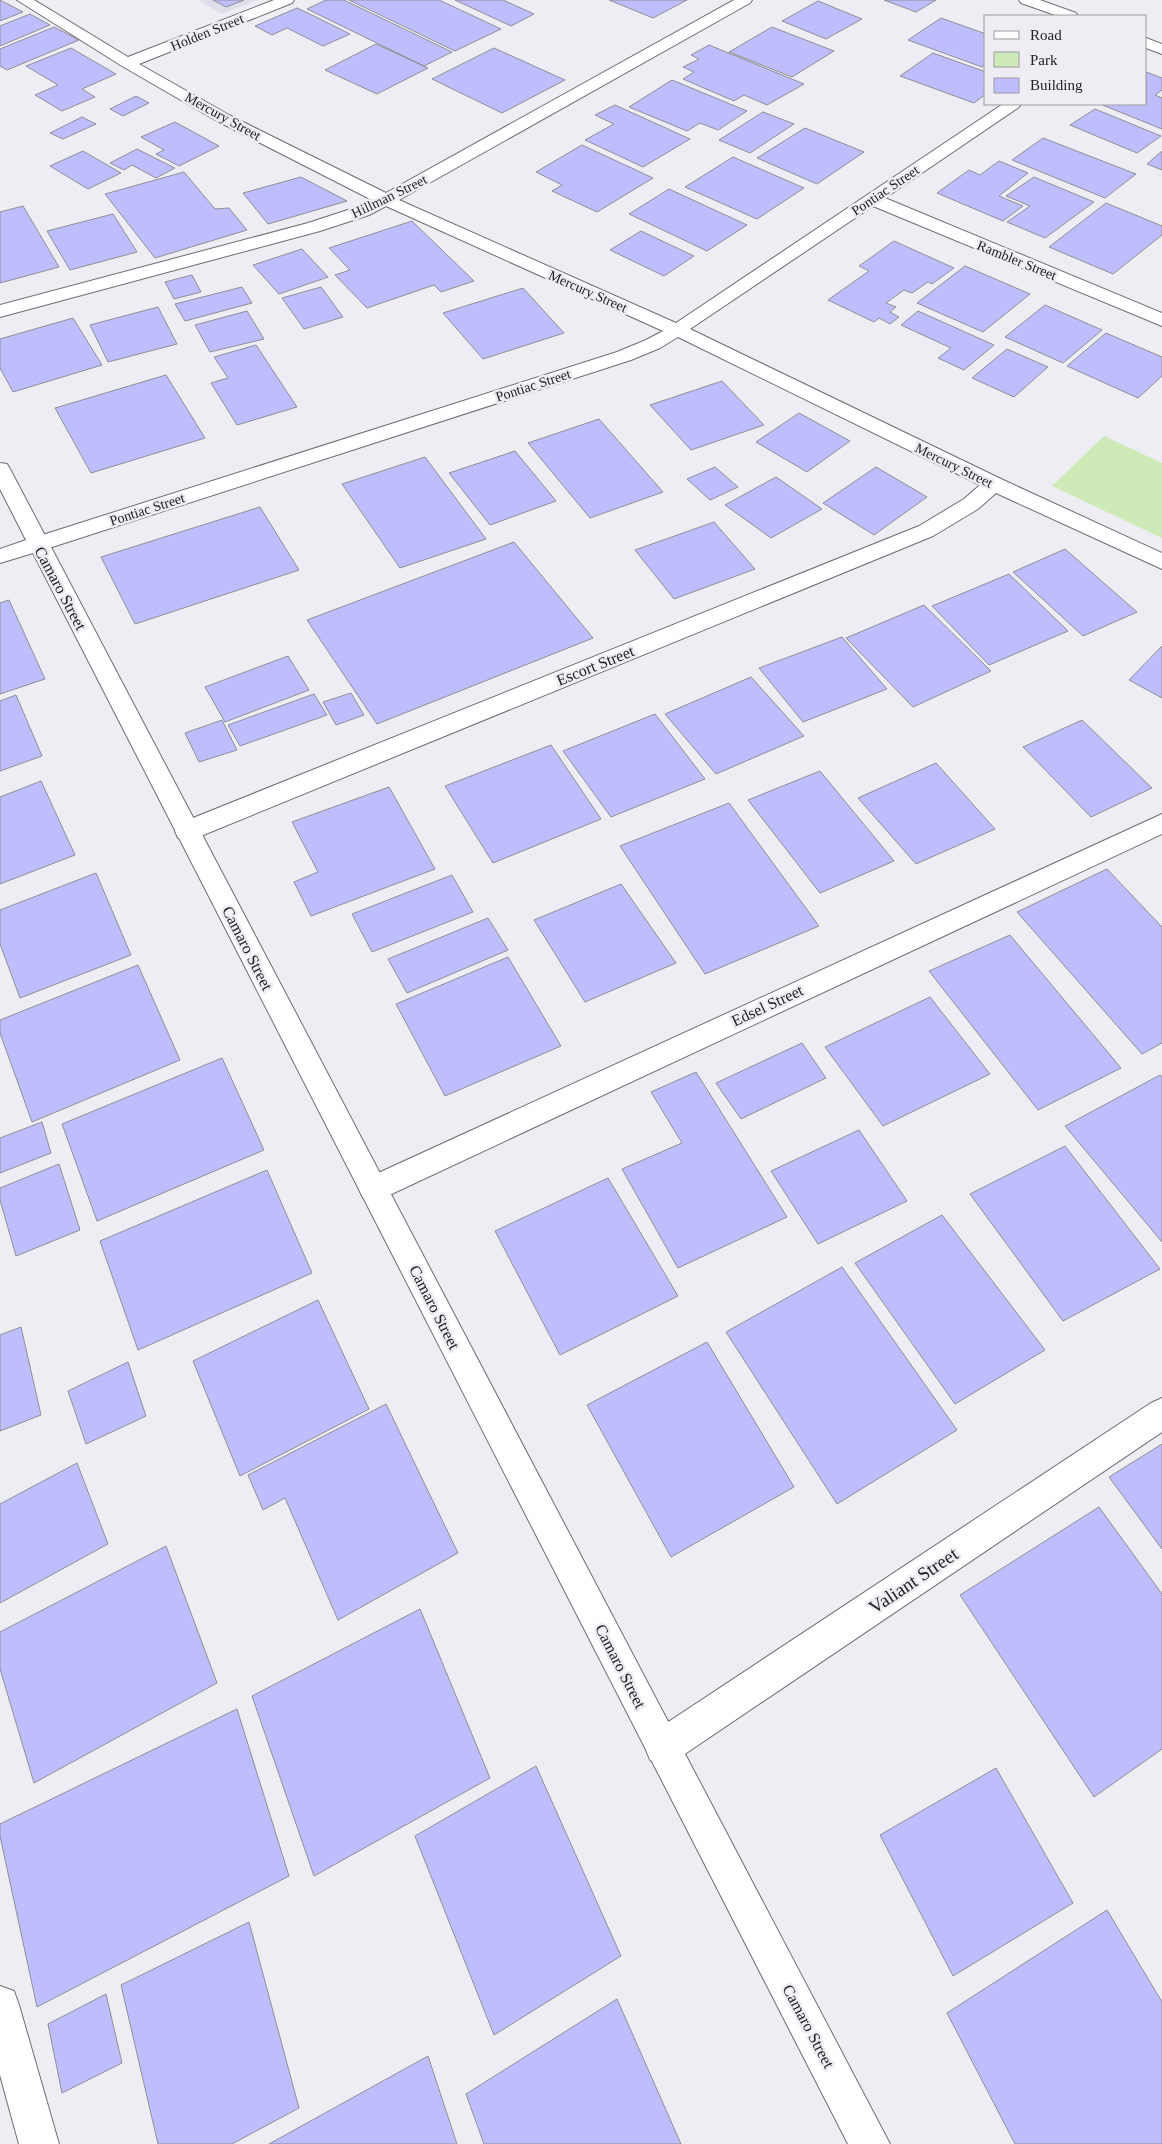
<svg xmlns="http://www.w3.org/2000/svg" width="1162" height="2144" viewBox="0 0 1162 2144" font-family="'Times New Roman',serif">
  <rect width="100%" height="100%" fill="#eeedf3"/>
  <path fill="#dedeea" d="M198,0H257L222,14Z"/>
  <path fill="#cdeab7" d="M1104,436L1162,463V538L1052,486Z"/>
  <path fill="#bebeff" stroke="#8e8f93" d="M0,0L23,12L0,21Z
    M213,0H244L226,7Z
    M326,0H344L452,52L424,66L307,9Z
    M349,0H439L501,29L455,51Z
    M455,0H503L534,14L511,26Z
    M609,0H687L653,18Z
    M884,0H936L916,12Z
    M818,1L862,19L826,39L782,21Z
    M297,8L314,16L350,34L323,46L287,28L272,35L255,26Z
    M30,14L50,25L0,46V26Z
    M941,18L986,34V64L982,67L908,40Z
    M54,27L79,40L7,70L0,66V49Z
    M772,27L834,51L792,77L729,52Z
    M376,44L428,68L377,94L325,70Z
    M709,45L804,84L767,105L744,95L734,101L683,79L694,72L683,67L699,59L691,55Z
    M71,48L116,74L82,89L95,97L62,111L35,95L58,85L26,66Z
    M494,48L565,80L502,113L432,79Z
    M933,53L986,72V94L974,103L900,76Z
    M1146,72L1162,78V90L1155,95L1162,98V129L1100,104H1146Z
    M672,80L747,111L718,130L700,123L687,131L629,107Z
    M136,96L149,103L123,116L110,109Z
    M615,105L690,139L643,167L585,140L614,124L595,115Z
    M1095,109L1161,136L1137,153L1070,125Z
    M763,112L794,124L750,153L719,140Z
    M82,117L96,124L63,139L50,133Z
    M175,122L219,146L179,166L156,154L164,150L141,137Z
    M805,128L864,152L817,184L757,158Z
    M1043,138L1136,174L1105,198L1012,160Z
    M582,145L653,178L597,212L552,191L562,185L536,172Z
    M137,149L175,168L156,178L132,165L124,170L110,163Z
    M83,151L121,173L88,189L50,166Z
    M1162,151V170L1147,164Z
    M733,157L804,188L757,219L685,187Z
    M999,161L1028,173L999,196L1023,206L1003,221L937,193L969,170L980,175Z
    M184,172L215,209L229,208L247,230L155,258L105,194Z
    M301,177L347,201L268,224L243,193Z
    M1034,177L1094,202L1045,238L1007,222L1030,206L1006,196Z
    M669,189L747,225L707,251L629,214Z
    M1106,203L1162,226V235L1113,274L1049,247Z
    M23,206L59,267L0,283V212Z
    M113,214L137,252L70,270L47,231Z
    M412,221L474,281L441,292L434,285L367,308L335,275L350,270L329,248Z
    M641,231L694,256L664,276L610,250Z
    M894,241L954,268L932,284L928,282L912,293L904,290L886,303L896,307L890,312L899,317L890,324L879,318L874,322L828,300L869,271L859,266Z
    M302,249L328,277L279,294L253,265Z
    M965,266L1030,294L983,332L917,303Z
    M192,275L201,292L174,299L165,282Z
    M242,287L252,303L185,321L175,304Z
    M321,287L343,317L304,329L282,298Z
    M523,288L564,333L483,359L443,313Z
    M1045,305L1102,330L1063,363L1005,337Z
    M158,307L177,344L108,362L90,325Z
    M247,311L264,339L210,352L195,325Z
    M918,311L994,345L964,370L938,358L951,348L901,325Z
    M73,318L102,365L13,392L0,368V339Z
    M1106,333L1162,357V376L1138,398L1067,366Z
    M256,345L297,407L237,425L211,383L228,378L214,357Z
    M1007,349L1048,367L1014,397L972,378Z
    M166,375L205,438L91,473L55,408Z
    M722,381L764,425L691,450L650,405Z
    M799,413L850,441L807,472L756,442Z
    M599,419L663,492L590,518L528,443Z
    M515,451L556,501L490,525L449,473Z
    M425,457L486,539L400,568L342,484Z
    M715,467L738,487L710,500L687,479Z
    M876,467L927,497L874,535L823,503Z
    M776,477L822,509L771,538L725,505Z
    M260,507L299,570L135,624L101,557Z
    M714,522L755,569L674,599L635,550Z
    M514,542L593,638L377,724L307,620Z
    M1065,549L1137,612L1083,636L1013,572Z
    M1009,574L1068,631L989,665L932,606Z
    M9,600L45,679L0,694V603Z
    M924,605L991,671L913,707L846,638Z
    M842,637L887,689L803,722L759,668Z
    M1162,646V698L1129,680Z
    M288,656L309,690L225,722L205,687Z
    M751,677L804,736L716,774L665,714Z
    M351,693L364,715L336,725L323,702Z
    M314,694L327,715L240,746L228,725Z
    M16,695L42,756L0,771V701Z
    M655,714L705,779L611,817L563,751Z
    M222,720L237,750L199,762L185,733Z
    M1082,720L1152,788L1091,817L1023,747Z
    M551,745L601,819L493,863L445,786Z
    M936,763L995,829L916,864L858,798Z
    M820,771L894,861L820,893L748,800Z
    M41,781L75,855L0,884V797Z
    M389,787L435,869L311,916L294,882L318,872L292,822Z
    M729,803L819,926L705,974L620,846Z
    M1107,869L1162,927V1043L1142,1054L1017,912Z
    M96,873L131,955L20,998L0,944V910Z
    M452,875L473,912L372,952L352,914Z
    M621,884L676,963L585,1002L534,920Z
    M488,918L508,950L407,993L388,959Z
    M1010,935L1121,1068L1038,1110L929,971Z
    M508,957L561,1046L445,1096L396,1004Z
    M138,965L180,1060L32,1122L0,1033V1020Z
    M930,997L990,1074L883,1126L825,1047Z
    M802,1043L826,1078L741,1119L716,1083Z
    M222,1058L264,1150L97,1221L62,1124Z
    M696,1072L787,1217L678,1268L622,1169L682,1143L651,1092Z
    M1160,1075L1162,1077V1242L1065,1126Z
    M42,1122L51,1153L0,1173V1138Z
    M859,1130L907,1201L818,1244L771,1171Z
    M1065,1146L1160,1269L1063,1321L970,1194Z
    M59,1164L80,1230L16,1256L0,1200V1188Z
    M267,1170L312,1273L138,1350L100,1241Z
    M608,1178L678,1296L560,1355L495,1231Z
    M942,1215L1045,1350L955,1404L855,1263Z
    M842,1267L957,1430L837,1504L726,1332Z
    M318,1300L369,1409L240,1476L193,1361Z
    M21,1327L41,1415L0,1431V1335Z
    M707,1342L794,1487L671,1557L587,1405Z
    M128,1362L146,1416L86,1444L68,1391Z
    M386,1404L458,1553L338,1620L285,1498L263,1510L248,1475Z
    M1162,1444V1549L1109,1477Z
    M77,1463L108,1544L0,1603V1504Z
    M1099,1507L1162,1594V1749L1094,1797L960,1595Z
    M166,1546L217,1683L34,1783L0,1669V1632Z
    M420,1609L490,1778L314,1876L252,1696Z
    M237,1709L289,1876L37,2007L0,1836V1824Z
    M536,1766L621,1956L494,2035L415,1836Z
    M996,1768L1073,1903L953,1976L880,1835Z
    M1107,1910L1162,2002V2144H1015L947,2013Z
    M249,1922L299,2108L232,2144H158L121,1985Z
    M106,1994L122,2063L62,2093L48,2024Z
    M617,1999L681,2144H484L466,2094Z
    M428,2056L457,2144H269Z"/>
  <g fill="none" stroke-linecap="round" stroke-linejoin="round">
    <g stroke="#6d6c71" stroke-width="2">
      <path id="street" d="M17,0H34L128,57L274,0H294L292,3L139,64L229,115L386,193L734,0H752L750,3L399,200L676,323L1003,104H1021L1019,107L885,198L1162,313V326L873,206L690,329L1001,479L1162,553V569L996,493L978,509L933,536L196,838L187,840L178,838L175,831L178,824L919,526L964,499L980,485L678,337L660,348L631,360L46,549L38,551L30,549L27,544L30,539L617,352L646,340L663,331L386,206L369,215L320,231L0,317V305L308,223L357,207L372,200L217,121L122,66Z
        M1019,0H1040L1076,13L1078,16H1058L1021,3Z
        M1146,38L1162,44V54L1146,48Z
        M1162,814V834L383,1198L373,1202L363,1198L359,1189L363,1180Z
        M1162,1398V1432L676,1760L663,1765L650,1760L645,1747L650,1734L1151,1403Z
        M0,1986L14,1991L19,2005L59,2144H19L0,2075Z"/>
    </g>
    <g stroke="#6d6c71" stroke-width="2">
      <path id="secondary" d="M0,463L7,464L10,469L890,2144H848L33,553L0,563V549L26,540L0,489Z"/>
    </g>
    <use href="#street" fill="#fff" fill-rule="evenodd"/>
    <use href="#secondary" fill="#fff" fill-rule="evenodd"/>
  </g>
  <g text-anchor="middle" stroke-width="5" stroke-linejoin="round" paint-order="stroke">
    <g font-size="14" fill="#232325" stroke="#eeedf3">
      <text transform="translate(207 32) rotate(-22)" y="5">Holden Street</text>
      <text transform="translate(223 116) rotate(29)" y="5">Mercury Street</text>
      <text transform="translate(885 190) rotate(-34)" y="5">Pontiac Street</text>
      <text transform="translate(389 196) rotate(-26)" y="5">Hillman Street</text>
      <text transform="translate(1017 260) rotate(22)" y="5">Rambler Street</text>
      <text transform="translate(588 291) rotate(24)" y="5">Mercury Street</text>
      <text transform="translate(533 385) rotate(-18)" y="5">Pontiac Street</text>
      <text transform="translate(954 465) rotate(26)" y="5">Mercury Street</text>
      <text transform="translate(147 509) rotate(-18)" y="5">Pontiac Street</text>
    </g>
    <g font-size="16" fill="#232325" stroke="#eeedf3">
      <text transform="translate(61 588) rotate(62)" y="6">Camaro Street</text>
      <text transform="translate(595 665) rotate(-22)" y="6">Escort Street</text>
      <text transform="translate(248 948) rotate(63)" y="6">Camaro Street</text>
      <text transform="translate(767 1005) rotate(-25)" y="6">Edsel Street</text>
      <text transform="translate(435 1307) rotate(63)" y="6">Camaro Street</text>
      <text transform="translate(621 1666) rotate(63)" y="6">Camaro Street</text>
      <text transform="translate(809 2026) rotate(62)" y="6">Camaro Street</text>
    </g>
    <g font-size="19" fill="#232325" stroke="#eeedf3">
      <text transform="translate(913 1580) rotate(-34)" y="7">Valiant Street</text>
    </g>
  </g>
  <rect x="984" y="15" width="162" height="90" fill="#eeedf3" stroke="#9d9ca1"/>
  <rect x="994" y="31" width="25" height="8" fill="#ffffff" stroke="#9d9ca1"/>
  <text x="1030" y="40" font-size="15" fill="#232325">Road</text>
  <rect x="994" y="52" width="25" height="15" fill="#cdeab7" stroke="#9d9ca1"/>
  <text x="1030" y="65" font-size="15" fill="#232325">Park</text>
  <rect x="994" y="78" width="25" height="15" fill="#bebeff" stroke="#9d9ca1"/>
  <text x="1030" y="90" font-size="15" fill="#232325">Building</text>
</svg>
